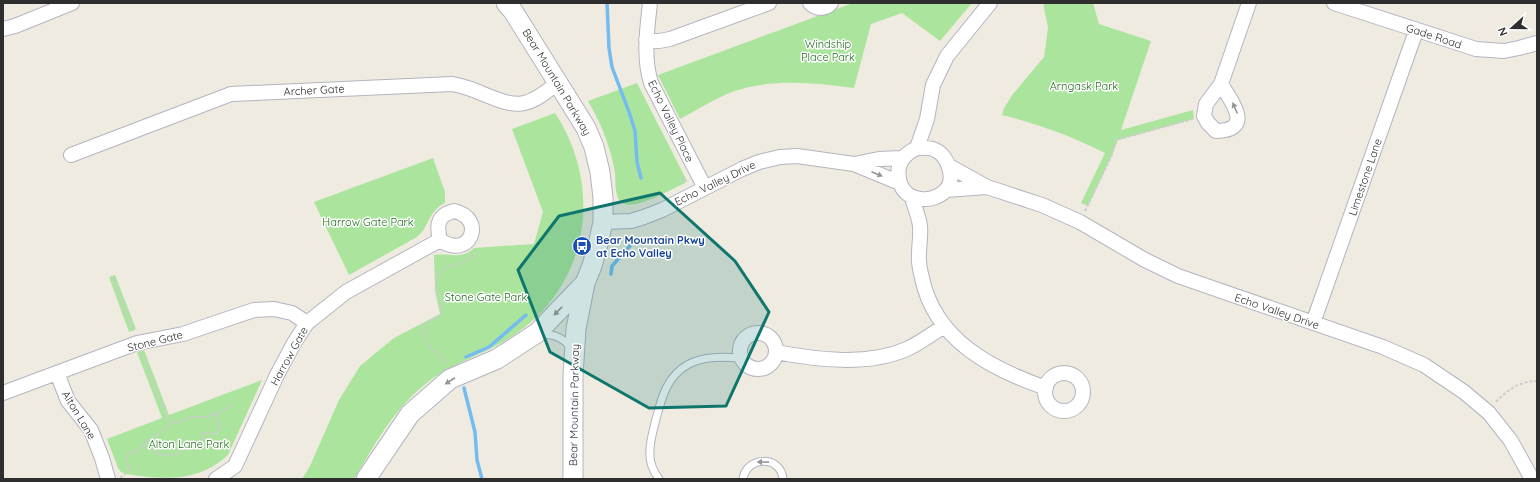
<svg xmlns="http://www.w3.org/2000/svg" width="1540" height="482" viewBox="0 0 1540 482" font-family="Quicksand,sans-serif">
<rect width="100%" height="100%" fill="#efebe0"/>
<!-- green -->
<path fill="#abe59d" d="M853,3H972L940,41L902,13L871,24L854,88C813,83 772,78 732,92C714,99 697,110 680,119L658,75Z
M1043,3H1093L1099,24L1151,41L1121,130L1193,110L1194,119L1118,140L1112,155L1088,206L1081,203L1105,153C1072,136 1038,124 1002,115L1004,108L1013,94L1044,57L1048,28Z
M637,83L686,179L685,183C672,189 637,209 624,204C614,200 616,182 615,173C611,148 601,123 588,101Z
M555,113C604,187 589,285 514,335C484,356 450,362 422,387C392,412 374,446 354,479H302L310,466L339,400L360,366L394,338L440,314L435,291L434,255C449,253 461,260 474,248L534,244L543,212L512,129Z
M433,158L445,192V203C427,212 431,225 417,237L349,275L314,202Z
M115,275L136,329L129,332L109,277Z
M144,350L169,415L262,380L228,455C199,482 165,480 126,474L121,472L118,468L107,439L162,418L137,352Z"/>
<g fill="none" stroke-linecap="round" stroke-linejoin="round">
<!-- stream -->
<path stroke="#74bcf0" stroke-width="3.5" d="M607,3L609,48L612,67L629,112L635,131L637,162L641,178
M611,274L612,266L637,238
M466,357L489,347L526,315
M464,388L475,432L477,460L482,479"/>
<defs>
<path id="lane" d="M540,334C553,334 563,337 571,348
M659,479C653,471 649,460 650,450C650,441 653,432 655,423C661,400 666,376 689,364C704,356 724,357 741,358
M743,479C746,456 781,455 783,479"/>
<path id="street" d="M650,3C647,30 643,57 651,83L705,188
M810,3C816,9 825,10 831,3
M1334,3L1476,49L1504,51L1519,48L1537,43
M3,29L15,26L72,3
M646,40L659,41L670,39L769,3
M1221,84C1231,101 1255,130 1216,131L1208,123L1204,116L1206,104L1221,84L1249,3
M917,148L927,119L933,85L947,56L990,3
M917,148C923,148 930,147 935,150C948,155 956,179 946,190C933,204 906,202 900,183C895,166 902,155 917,148Z
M71,155L231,94L452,84C460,85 468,88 476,91C515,107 524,112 558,82
M854,164L879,159L902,158
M949,166L987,187L1042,205L1080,222L1145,260L1178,276L1383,347L1424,365L1464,392L1489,413L1511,441L1532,479
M946,190L987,187
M912,197C914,206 919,217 920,226C921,235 919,245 919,254C918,262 920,270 922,278C935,340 991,369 1046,388
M454,211C487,218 470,261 440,240C436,224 438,215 454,211Z
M603,222L631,221L644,217L662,210L742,169L759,162L780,157L797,156L854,164L900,183
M1313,323L1416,31
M740 351a18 18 0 1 1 36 0a18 18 0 1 1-36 0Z
M776,352C818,360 868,366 907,349C920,343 932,334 944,326
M57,373L68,401L91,430L102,458L108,479
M1045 392a19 19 0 1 1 38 0a19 19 0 1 1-38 0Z
M3,393L137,343L183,334L254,310L274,309L292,313L307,323
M216,479L235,466L277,375L294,343L307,323L346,292L440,240"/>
<path id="secondary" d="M506,3L513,11L586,128L594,147L600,172L603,198V222L599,240L592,266L585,283L576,329L573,376V479
M366,479L410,414L450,379L497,359L537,333L585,283"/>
</defs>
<!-- lane casing -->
<use href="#lane" stroke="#b4b4c1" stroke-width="9"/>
<!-- street casing -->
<use href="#street" stroke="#b4b4c1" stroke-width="16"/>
<!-- secondary casing -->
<use href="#secondary" stroke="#b4b4c1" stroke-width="21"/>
<!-- path -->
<path stroke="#cdcdcd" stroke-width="2" stroke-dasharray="3 2" stroke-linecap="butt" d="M680,180L687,181
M1085,211L1112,155L1116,140L1193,119
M113,278L133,331
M142,354L157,395L171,423
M446,363C435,349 420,347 425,324L442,314C442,305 437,295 436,286C434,270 450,266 461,263C467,261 471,258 475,254V252
M1496,402C1507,390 1520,381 1537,381
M143,445C151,451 166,459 176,454C180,452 181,450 185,449C190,447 195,450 200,448L203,444V432C206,432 210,434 213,434C224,433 218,420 215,414
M120,478L130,470L126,457L129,453L135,452L143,444L163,431L171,423L180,422L192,417H206L222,411L230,406H234"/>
<!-- lane -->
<use href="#lane" stroke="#fff" stroke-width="7"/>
<!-- street -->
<use href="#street" stroke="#fff" stroke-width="14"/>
<!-- secondary -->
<use href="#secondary" stroke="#fff" stroke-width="19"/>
</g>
<!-- one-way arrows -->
<defs><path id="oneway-solid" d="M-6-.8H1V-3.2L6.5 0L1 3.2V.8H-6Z"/></defs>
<g fill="#969696">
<use href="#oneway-solid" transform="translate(1235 108) rotate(-114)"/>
<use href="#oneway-solid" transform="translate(877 174) rotate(23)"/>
<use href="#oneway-solid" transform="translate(558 311) rotate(134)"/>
<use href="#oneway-solid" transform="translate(450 381) rotate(147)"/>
<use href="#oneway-solid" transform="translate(763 462) rotate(-179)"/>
</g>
<!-- marked area -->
<path fill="#0f766e" fill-opacity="0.2" stroke="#0f766e" stroke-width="3" stroke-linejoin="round" d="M660,193L735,261L769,312L726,406L649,408L550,352L518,270L559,216Z"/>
<!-- icons -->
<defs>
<symbol id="bus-disc" viewBox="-11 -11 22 22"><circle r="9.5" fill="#1a4fb4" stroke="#fff"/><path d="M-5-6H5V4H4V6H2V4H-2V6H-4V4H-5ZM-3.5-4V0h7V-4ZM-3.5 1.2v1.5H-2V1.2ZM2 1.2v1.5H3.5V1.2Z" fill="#fff"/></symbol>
</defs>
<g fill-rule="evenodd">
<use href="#bus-disc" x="571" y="235" width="22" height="22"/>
</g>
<g text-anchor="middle" stroke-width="3" stroke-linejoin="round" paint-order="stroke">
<!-- street labels -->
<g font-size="11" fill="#2e2e2e" stroke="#fff">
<text transform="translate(1434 36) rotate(18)" y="4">Gade Road</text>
<text transform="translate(557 82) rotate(59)" y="4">Bear Mountain Parkway</text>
<text transform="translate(314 90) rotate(-3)" y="4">Archer Gate</text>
<text transform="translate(671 121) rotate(64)" y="4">Echo Valley Place</text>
<text transform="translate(1365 177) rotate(-71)" y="4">Limestone Lane</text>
<text transform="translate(715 183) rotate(-26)" y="4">Echo Valley Drive</text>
<text transform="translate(1277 311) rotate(19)" y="4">Echo Valley Drive</text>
<text transform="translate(155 341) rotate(-14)" y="4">Stone Gate</text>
<text transform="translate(289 356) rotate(-61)" y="4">Harrow Gate</text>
<text transform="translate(574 405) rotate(-89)" y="4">Bear Mountain Parkway</text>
<text transform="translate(79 415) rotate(59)" y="4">Alton Lane</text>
</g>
<!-- park labels -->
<g font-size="11" fill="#1f6d1b" stroke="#fff">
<text x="828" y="48">Windship<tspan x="828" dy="13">Place Park</tspan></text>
<text x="1084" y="90">Arngask Park</text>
<text x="368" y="226">Harrow Gate Park</text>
<text x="486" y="301">Stone Gate Park</text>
<text x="189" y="448">Alton Lane Park</text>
</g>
<!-- transit labels -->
<g font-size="11" font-weight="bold" fill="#164399" stroke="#fff" text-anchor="start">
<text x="596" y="244">Bear Mountain Pkwy<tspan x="596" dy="13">at Echo Valley</tspan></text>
</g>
</g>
<!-- border -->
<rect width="1540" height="482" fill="none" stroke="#2e2e2e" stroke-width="8"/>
<!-- north arrow -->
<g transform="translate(1512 28) rotate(249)" stroke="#ffffff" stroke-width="3" paint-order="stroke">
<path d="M0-3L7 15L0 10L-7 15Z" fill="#2e2e2e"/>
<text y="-6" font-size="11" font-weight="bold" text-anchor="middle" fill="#2e2e2e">N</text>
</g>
</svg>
